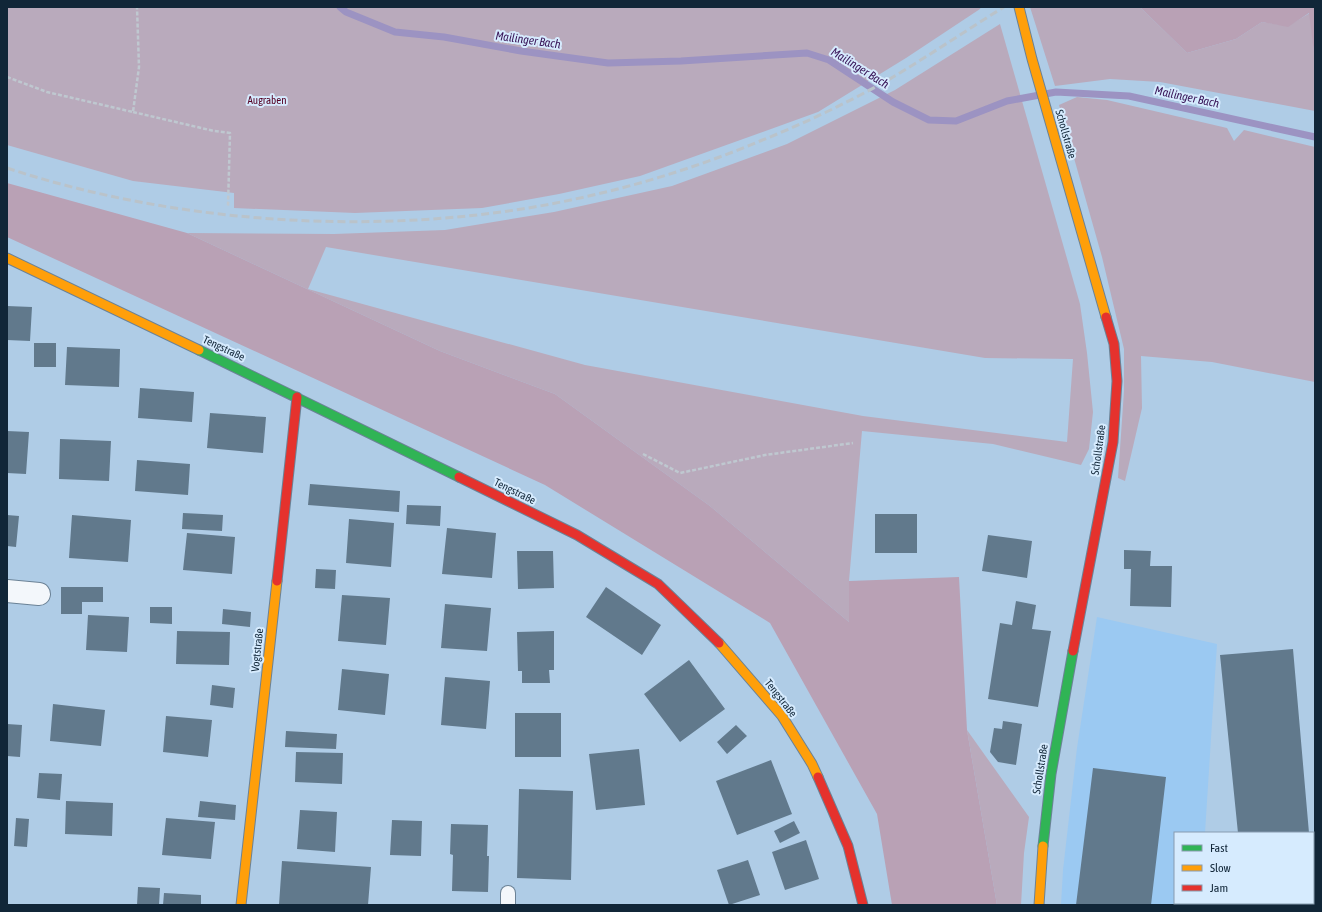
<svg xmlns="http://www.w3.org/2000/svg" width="1322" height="912" viewBox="0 0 1322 912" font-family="'Asap Condensed',sans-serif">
<rect width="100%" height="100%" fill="#afcce6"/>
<!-- built -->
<path fill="#9bc9f2" d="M1097,617L1217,644L1205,833H1175V903H1200V905H1061L1063,870L1077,748Z"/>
<!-- green -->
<path fill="#b9aabc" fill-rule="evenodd" d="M7,7H981L980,9L906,58L818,112L640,176L559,194L482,208L355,213L234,208V193L133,181L7,145Z
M1030,7H1140L1187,53L1236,39L1262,22L1288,26L1310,13L1315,61V111L1160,82L1110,79L1055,86Z
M1000,24L1080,304L1087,353L1093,412L1089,449L1081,465L993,444L862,431L849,581V622L710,506L555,394L440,351L187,233L334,234L445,230L554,212L672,186L787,144L895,90ZM326,247L985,358L1073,359L1067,442L863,416L585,365L308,289Z
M1077,97L1107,100L1227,128L1234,141L1244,130L1315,147V382L1212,362L1141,356L1142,408L1125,481L1118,478L1124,391V349L1102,257L1059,105Z
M967,730L1029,817L1024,853L1021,905H997Z"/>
<!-- forest -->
<path fill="#b9a1b5" d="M1140,7H1315V61L1309,13L1288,27L1262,22L1236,39L1187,53Z
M7,183L187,233L440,351L555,394L710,506L849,622V581L959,577L967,730L997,905H892L877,814L770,623L545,485L7,237Z"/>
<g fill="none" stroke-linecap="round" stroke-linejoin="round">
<!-- stream -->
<path stroke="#9c93c2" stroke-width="7" d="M340,7L346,12L395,32L444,37L521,51L608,63L681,61L807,53L829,60L893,102L929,120L956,121L1007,101L1056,92L1129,96L1315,137"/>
</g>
<!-- building -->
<path fill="#61798c" d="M7,306L32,307L30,341L7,340Z
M34,343H56V367H34Z
M67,347L120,349L119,387L65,385Z
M140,388L194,392L192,422L138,418Z
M210,413L266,417L263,453L207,448Z
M7,431L29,432L26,474L7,473Z
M60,439L111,441L109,481L59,479Z
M137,460L190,464L188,495L135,491Z
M310,484L400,491L399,512L308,505Z
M407,505L441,506L440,526L406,524Z
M183,513L223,515L222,531L182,529Z
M875,514H917V553H875Z
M7,515L19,516L16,547L7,546Z
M72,515L131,520L128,562L69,558Z
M349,519L394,523L391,567L346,563Z
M447,528L496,533L492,578L442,574Z
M187,533L235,537L232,574L183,570Z
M988,535L1032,541L1027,578L982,571Z
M1124,550L1151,551L1150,566H1172L1171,607L1130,606L1131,569H1124Z
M517,551H553L554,588L518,589Z
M316,569L336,570L335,589L315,588Z
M61,587H103V602H82V614H61Z
M606,587L661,625L642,655L586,617Z
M342,595L390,598L386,645L338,641Z
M1016,601L1036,605L1032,629L1051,631L1038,707L988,699L1000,623L1012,625Z
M445,604L491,608L487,651L441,648Z
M150,607H172V624L150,623Z
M223,609L251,612L250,627L222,624Z
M88,615L129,617L127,652L86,650Z
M177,631L230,632L229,665L176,664Z
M554,631V670H549L550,683H522V671H518L517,632Z
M1293,649L1309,833H1238L1220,655Z
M689,660L725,709L680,742L644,694Z
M342,669L389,674L385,715L338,710Z
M445,677L490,681L486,729L441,725Z
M212,685L235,688L233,708L210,705Z
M53,704L105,710L101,746L50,741Z
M515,713H561V757H515Z
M166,716L212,720L208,757L163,752Z
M1003,721L1022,724L1016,765L998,762L990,752L994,728L1002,729Z
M7,724L22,725L20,757L7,756Z
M736,725L747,736L727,754L717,742Z
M286,731L337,734L336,749L285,747Z
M639,749L645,805L596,810L589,754Z
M296,752L343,753L342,784L295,782Z
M771,760L792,814L737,835L716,781Z
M1093,768L1166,777L1151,905H1076Z
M39,773L62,774L60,800L37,798Z
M519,789L573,791L571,880L517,878Z
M66,801L113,803L112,836L65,834Z
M200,801L236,805L235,820L198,817Z
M300,810L337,812L335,852L297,849Z
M16,818L29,819L27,847L14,846Z
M166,818L215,822L211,859L162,855Z
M392,820L422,821L421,856L390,855Z
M794,821L800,833L780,843L774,831Z
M451,824L488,825L487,856H489L488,892L452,891L453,855L450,854Z
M806,840L819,879L785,890L772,852Z
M748,860L760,895L729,905L717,870Z
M282,861L371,867L368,905H279Z
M138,887L160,888L159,905H137Z
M164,893L201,895V905H163Z
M1314,894L1315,905H1246V903H1313V895Z"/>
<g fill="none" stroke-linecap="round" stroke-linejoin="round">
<defs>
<path id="lane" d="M508,905V893"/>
<path id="street" d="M7,591L39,594"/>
<path id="fast" d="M199,350L459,477
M1043,846L1051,774L1073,651"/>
<path id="slow" d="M1019,7L1032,59L1106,317
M7,258L199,350
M719,643L782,716L812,764L818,777
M241,905L277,581
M1039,905L1043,846"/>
<path id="jam" d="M459,477L577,535L658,584L719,643
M277,581L297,397
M1073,651L1113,442L1117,381L1114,344L1106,317
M818,777L848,846L863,905"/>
</defs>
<!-- lane casing -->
<use href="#lane" stroke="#6b8296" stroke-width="16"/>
<!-- street casing -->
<use href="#street" stroke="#6b8296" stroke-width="24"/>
<!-- fast casing -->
<use href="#fast" stroke="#6b8296" stroke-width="11"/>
<!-- slow casing -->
<use href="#slow" stroke="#6b8296" stroke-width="11"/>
<!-- jam casing -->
<use href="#jam" stroke="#6b8296" stroke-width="11"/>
<!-- path -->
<path stroke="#bfc8d0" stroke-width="2.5" stroke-dasharray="4 2" stroke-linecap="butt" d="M7,77L47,92L133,112L139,67L137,7
M133,112L214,131L230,133L228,206
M643,454L680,473L765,455L853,443"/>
<!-- lane -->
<use href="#lane" stroke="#f3f7fb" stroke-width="14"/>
<!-- street -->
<use href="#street" stroke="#f3f7fb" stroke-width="22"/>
<!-- fast -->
<use href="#fast" stroke="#30b455" stroke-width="9"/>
<!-- slow -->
<use href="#slow" stroke="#ff9f0a" stroke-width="9"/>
<!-- jam -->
<use href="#jam" stroke="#e5322d" stroke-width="9"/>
<!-- rail -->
<path stroke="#bac3ca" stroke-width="3" stroke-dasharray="8 4" stroke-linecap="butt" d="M7,168C167,221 355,235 522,209C603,196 684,173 760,141C803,124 847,103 888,80C927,57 965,31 1004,7"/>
</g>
<g text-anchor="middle" stroke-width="4" stroke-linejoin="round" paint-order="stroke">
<!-- park labels -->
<g font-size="11" fill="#540022" stroke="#d6ebfe">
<text x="267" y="104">Augraben</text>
</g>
<!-- street labels -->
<g font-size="11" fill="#112638" stroke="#d6ebfe">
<text transform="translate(1066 134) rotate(74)" y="4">Schollstraße</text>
<text transform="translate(224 348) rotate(25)" y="4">Tengstraße</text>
<text transform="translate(1098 450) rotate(-82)" y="4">Schollstraße</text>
<text transform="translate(515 491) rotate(26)" y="4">Tengstraße</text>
<text transform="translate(257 650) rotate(-84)" y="4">Vogtstraße</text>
<text transform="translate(781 698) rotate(52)" y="4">Tengstraße</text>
<text transform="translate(1040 769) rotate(-81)" y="4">Schollstraße</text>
</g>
<!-- water labels -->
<g font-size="12" font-style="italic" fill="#381457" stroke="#d6ebfe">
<text transform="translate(528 40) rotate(8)" y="4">Mailinger Bach</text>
<text transform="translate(860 68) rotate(32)" y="4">Mailinger Bach</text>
<text transform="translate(1187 97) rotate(12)" y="4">Mailinger Bach</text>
</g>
</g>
<!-- border -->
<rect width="1322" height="912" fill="none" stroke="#112638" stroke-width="16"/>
<!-- legend -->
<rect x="1174" y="832" width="140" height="72" fill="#d6ebfe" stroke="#879caf"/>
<rect x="1182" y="845" width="20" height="6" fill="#30b455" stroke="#879caf"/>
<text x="1210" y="852" font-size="12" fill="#112638">Fast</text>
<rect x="1182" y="865" width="20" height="6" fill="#ff9f0a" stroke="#879caf"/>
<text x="1210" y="872" font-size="12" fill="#112638">Slow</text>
<rect x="1182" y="885" width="20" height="6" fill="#e5322d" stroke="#879caf"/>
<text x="1210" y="892" font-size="12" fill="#112638">Jam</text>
</svg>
